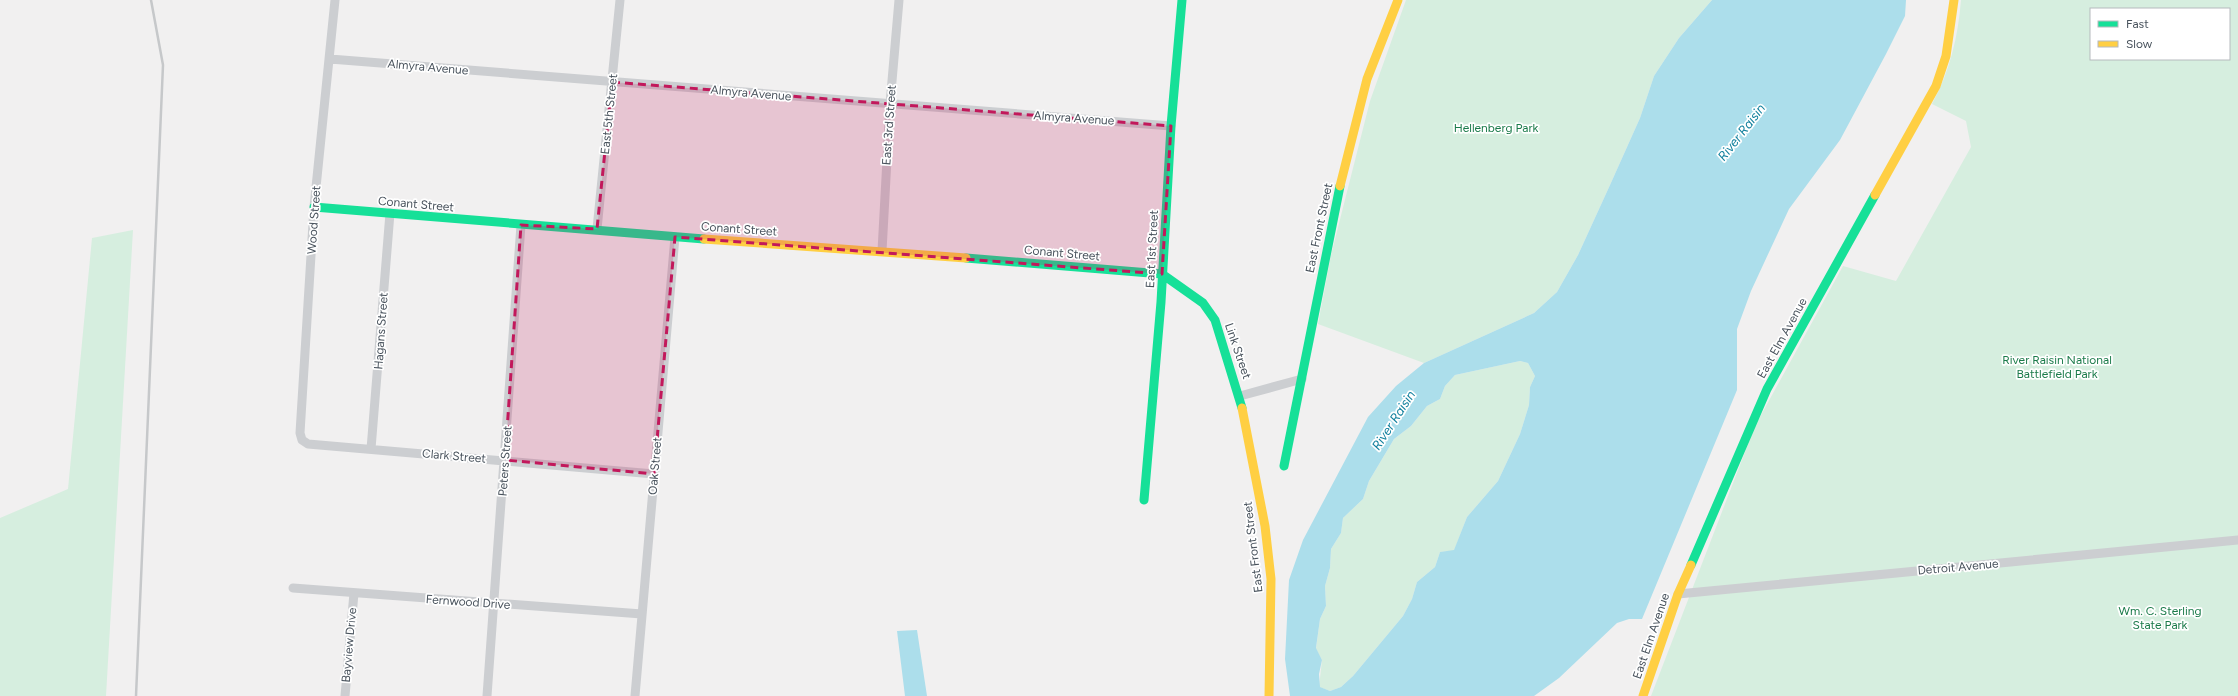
<svg xmlns="http://www.w3.org/2000/svg" width="2238" height="696" viewBox="0 0 2238 696" font-family="Figtree,sans-serif">
<rect width="100%" height="100%" fill="#f1f0f0"/>
<!-- green -->
<path fill="#d6eedf" fill-rule="evenodd" d="M1406,0H1712L1679,38L1654,76L1640,118L1610,185L1578,255L1557,292L1534,313L1424,363L1318,324L1331,255L1370,101Z
M1961,0H2238V696H1651L1755,426L1843,266L1896,281L1971,147L1966,121L1932,104C1950,71 1958,37 1961,0ZM2091,9H2229V59H2091Z
M133,230L106,696H0V518L68,489L92,238Z
M1520,361L1528,363L1535,376L1530,387L1529,405L1520,434L1498,481L1467,517L1454,551L1440,552L1435,567L1417,582L1412,599L1403,616L1353,676L1341,687L1330,691L1319,687L1322,660L1316,649L1320,619L1326,606L1325,586L1330,568L1331,549L1341,533L1343,518L1363,499L1369,481L1394,439L1411,426L1427,406L1440,399L1445,386L1455,375Z"/>
<!-- water -->
<path fill="#acdeeb" fill-rule="evenodd" d="M1712,0H1906L1905,16L1886,54L1840,140L1789,209L1751,291L1737,329V390L1642,619H1629L1617,623L1559,678L1534,696H1290L1285,659L1289,580L1303,540L1368,417L1396,386L1424,363L1534,313L1557,292L1578,255L1610,185L1640,118L1654,76L1679,38ZM1520,361L1528,363L1535,376L1530,387L1529,405L1520,434L1498,481L1467,517L1454,550L1440,552L1435,567L1417,582L1412,599L1403,616L1353,676L1341,687L1330,691L1320,687L1319,674L1322,660L1316,648L1320,619L1326,606L1325,586L1330,568L1331,549L1341,533L1343,518L1363,499L1369,481L1394,439L1411,426L1427,406L1440,399L1445,386L1455,375Z
M917,630L927,696H905L897,631Z"/>
<g fill="none" stroke-linecap="round" stroke-linejoin="round">
<!-- street -->
<path stroke="#ccced1" stroke-width="9" d="M335,0L314,207L300,433L302,440L308,444L654,474
M330,59L1171,126
M597,229L620,0
M882,251L890,104L899,0
M1240,396L1302,379
M371,449L390,213
M293,588L642,614
M1678,594L2238,540
M345,696L354,593
M487,696L521,225
M635,696L675,237"/>
<!-- fast -->
<path stroke="#16e098" stroke-width="9" d="M314,207L704,239
M966,258L1162,274L1203,303L1215,320L1242,408
M1284,466L1340,186
M1144,500L1161,302L1171,126L1182,0
M1691,565L1767,389L1875,195"/>
<!-- slow -->
<path stroke="#ffcf43" stroke-width="9" d="M1340,186L1367,79L1398,0
M1875,195L1936,86L1946,56L1954,0
M704,239L966,258
M1242,408L1265,526L1271,579L1269,696
M1643,696L1678,594L1691,565"/>
<!-- rail -->
<path stroke="#c6c8ca" stroke-width="2.5" d="M136,696L163,65L151,0"/>
</g>
<!-- marked area -->
<path fill="#c2185b" fill-opacity="0.2" stroke="#c2185b" stroke-width="3" stroke-dasharray="8 5" stroke-linejoin="round" d="M612,82L1171,126L1162,274L675,237L654,474L505,460L521,225L597,229Z"/>
<g text-anchor="middle" stroke-width="3.5" stroke-linejoin="round" paint-order="stroke">
<!-- street labels -->
<g font-size="12" fill="#48525c" stroke="#fff">
<text transform="translate(428 67) rotate(5)" y="4">Almyra Avenue</text>
<text transform="translate(751 93) rotate(5)" y="4">Almyra Avenue</text>
<text transform="translate(609 114) rotate(-84)" y="4">East 5th Street</text>
<text transform="translate(1074 118) rotate(4)" y="4">Almyra Avenue</text>
<text transform="translate(889 125) rotate(-86)" y="4">East 3rd Street</text>
<text transform="translate(416 204) rotate(5)" y="4">Conant Street</text>
<text transform="translate(314 220) rotate(-86)" y="4">Wood Street</text>
<text transform="translate(1319 228) rotate(-78)" y="4">East Front Street</text>
<text transform="translate(739 229) rotate(4)" y="4">Conant Street</text>
<text transform="translate(1152 249) rotate(-87)" y="4">East 1st Street</text>
<text transform="translate(1062 253) rotate(5)" y="4">Conant Street</text>
<text transform="translate(381 331) rotate(-86)" y="4">Hagans Street</text>
<text transform="translate(1782 338) rotate(-61)" y="4">East Elm Avenue</text>
<text transform="translate(1238 351) rotate(71)" y="4">Link Street</text>
<text transform="translate(454 456) rotate(5)" y="4">Clark Street</text>
<text transform="translate(505 461) rotate(-86)" y="4">Peters Street</text>
<text transform="translate(655 466) rotate(-85)" y="4">Oak Street</text>
<text transform="translate(1253 547) rotate(-97)" y="4">East Front Street</text>
<text transform="translate(1958 567) rotate(-5)" y="4">Detroit Avenue</text>
<text transform="translate(468 602) rotate(4)" y="4">Fernwood Drive</text>
<text transform="translate(1651 636) rotate(-71)" y="4">East Elm Avenue</text>
<text transform="translate(349 645) rotate(-85)" y="4">Bayview Drive</text>
</g>
<!-- park labels -->
<g font-size="12" fill="#1b7b4a" stroke="#fff">
<text x="1496" y="132">Hellenberg Park</text>
<text x="2057" y="364">River Raisin National<tspan x="2057" dy="14">Battlefield Park</tspan></text>
<text x="2160" y="615">Wm. C. Sterling<tspan x="2160" dy="14">State Park</tspan></text>
</g>
<!-- water labels -->
<g font-size="13" font-style="italic" fill="#12819e" stroke="#fff">
<text transform="translate(1741 132) rotate(-52)" y="5">River Raisin</text>
<text transform="translate(1393 420) rotate(-57)" y="5">River Raisin</text>
</g>
</g>
<!-- legend -->
<rect x="2090" y="8" width="140" height="52" fill="#ffffff" stroke="#b6babe"/>
<rect x="2098" y="21" width="20" height="6" fill="#16e098" stroke="#b6babe"/>
<text x="2126" y="28" font-size="12" fill="#48525c">Fast</text>
<rect x="2098" y="41" width="20" height="6" fill="#ffcf43" stroke="#b6babe"/>
<text x="2126" y="48" font-size="12" fill="#48525c">Slow</text>
</svg>
